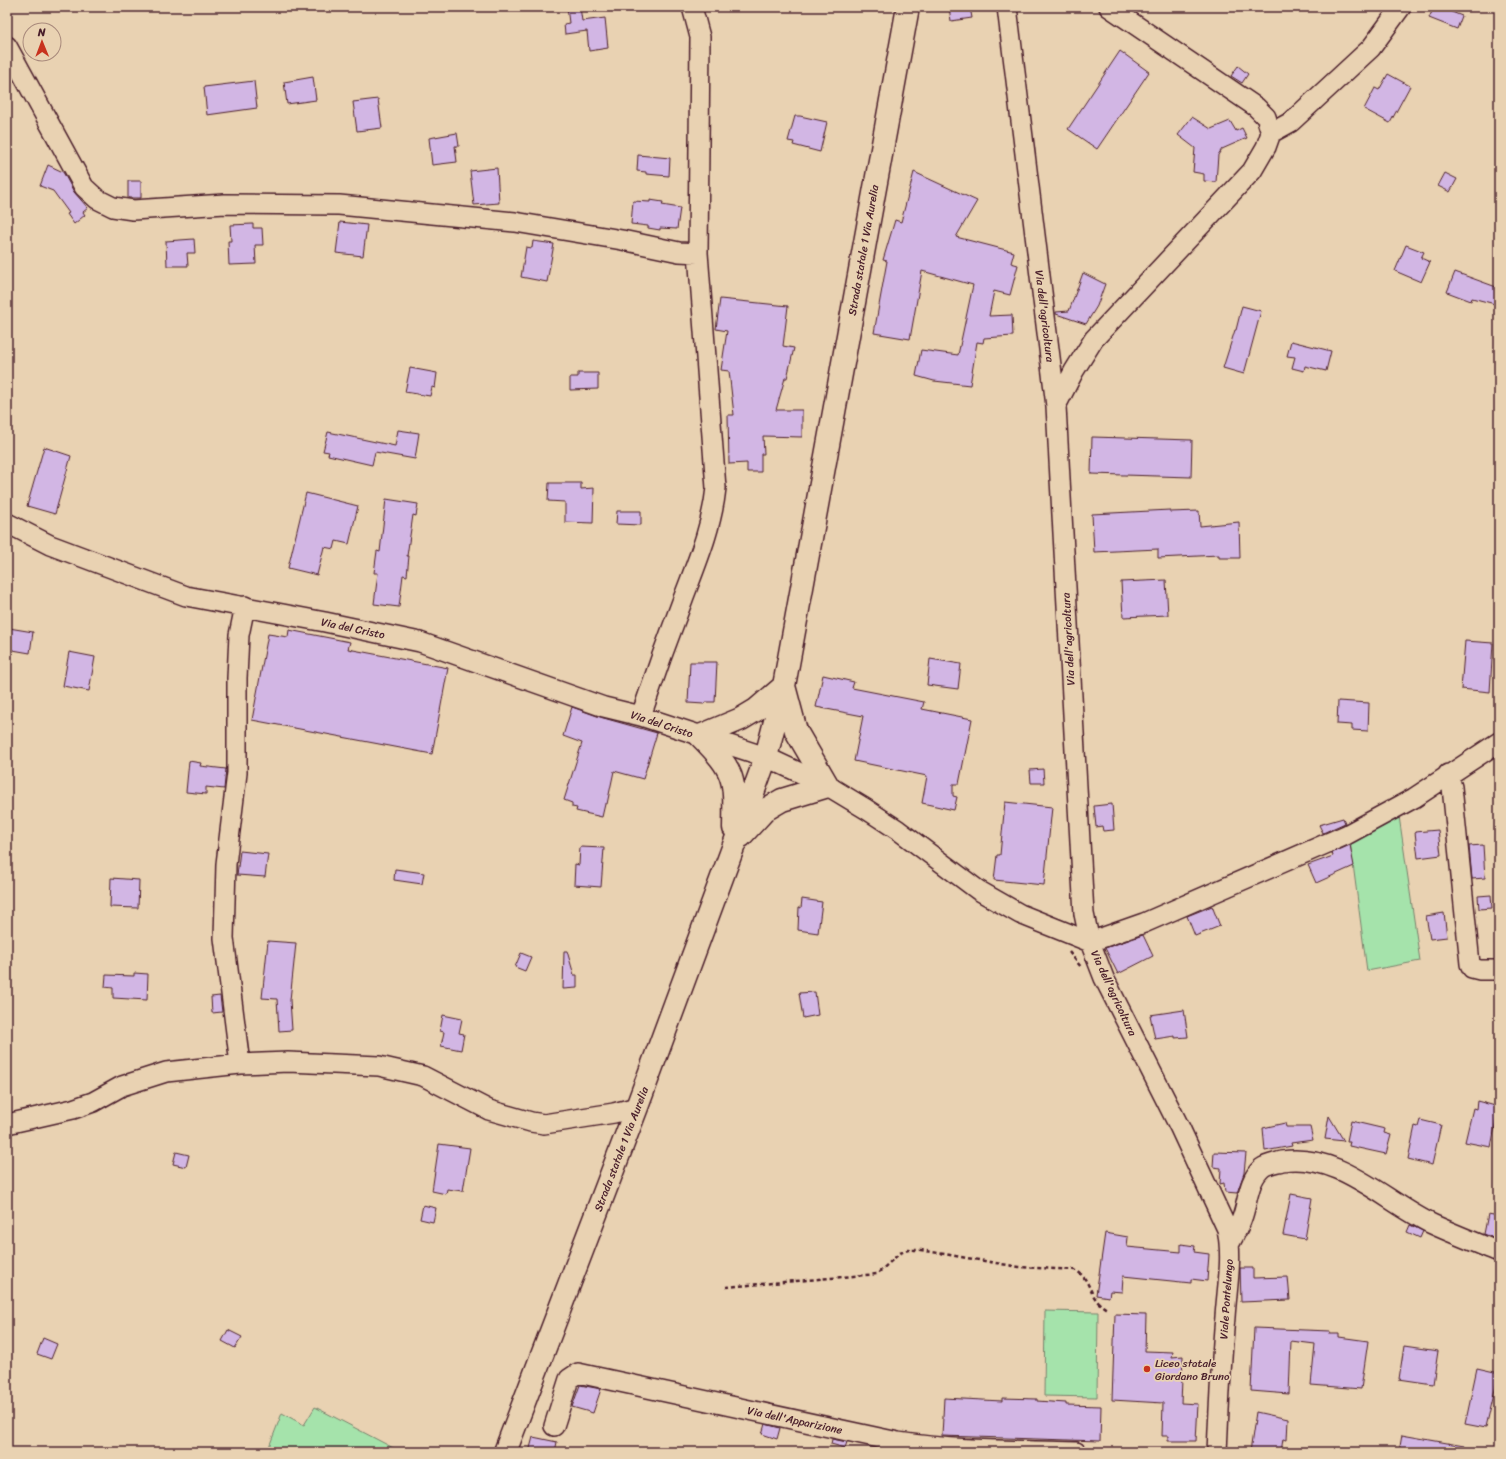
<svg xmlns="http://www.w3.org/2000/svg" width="1506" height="1459" viewBox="0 0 1506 1459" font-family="Sriracha,sans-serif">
<rect width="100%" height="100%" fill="#e9d2b2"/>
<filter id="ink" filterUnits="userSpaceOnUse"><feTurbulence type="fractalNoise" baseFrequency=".025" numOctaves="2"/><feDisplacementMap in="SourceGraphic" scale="8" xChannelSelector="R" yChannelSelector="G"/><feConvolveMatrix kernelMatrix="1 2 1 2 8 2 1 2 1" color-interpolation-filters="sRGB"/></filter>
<g filter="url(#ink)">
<!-- green -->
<path fill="#a5e3ab" stroke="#78816b" d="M1399,816L1420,961L1367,971L1350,841Z
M1045,1311L1098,1312L1097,1397L1044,1396Z
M315,1407L401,1452H267L282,1413L304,1425Z"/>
<!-- building -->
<path fill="#d2b6e4" stroke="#4a1f2b" d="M567,7H580L582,21L605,18L608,48L589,51L587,31L565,34L564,24L569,23Z
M949,7H970L972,18L951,21Z
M1434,7H1439L1462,16L1457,29L1429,18Z
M1120,51L1149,72L1097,149L1068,129Z
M1238,66L1248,74L1242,83L1231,76Z
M1388,74L1410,86L1390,123L1364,109L1375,88L1379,90Z
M313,77L316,100L287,104L284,82Z
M254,81L257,108L207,115L204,87Z
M378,99L382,128L357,131L353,102Z
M795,116H800L827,122L820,152L793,145L794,142L788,141Z
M1192,117L1211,129L1230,121L1236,131L1242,128L1247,138L1222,149L1218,155L1216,182L1204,181V174L1193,172L1195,148L1178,135Z
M457,133L459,146H455L457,162L432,165L429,138Z
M638,155L670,158L669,176L646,174V172L637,171Z
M48,165L63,172L74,192L88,208L83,212L85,215L74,224L67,214L69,213L53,191L40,186Z
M497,168L499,203L474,205L470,171Z
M914,172L977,201L956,237L1014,252L1011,263L1018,265L1010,295L994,291L989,316L1012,315L1013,336L984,338L983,343L977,342L970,385L934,381L916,376L921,350L958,355L973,285L922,271L910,339L874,333L887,261L883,260L895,220L901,222Z
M1445,173L1457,179L1450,192L1438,186Z
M128,181H141V198H128Z
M650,200L663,202L662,205L680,208L677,229L660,228V230L648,228V226L631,224L633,201L650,202Z
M340,222L367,225L363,256L336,253Z
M253,224V228H262L263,245H255L256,264L229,265L228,241H231L230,225Z
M194,239L195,253H187L188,266H167L166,241Z
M533,241L554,244L547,282L521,277L526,247L532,248Z
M1406,245L1424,252L1421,258L1430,262L1421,282L1395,271Z
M1455,272L1499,288V305L1472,298L1471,301L1447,292Z
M1083,273L1105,284L1097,306L1086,324L1056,314V312L1069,311Z
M720,299L788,306L783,346L794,348L787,378H785L776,410H802V437L763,436L764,454H761V472H747V463L729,464L728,415H734L729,371L721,370L727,331L716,329Z
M1242,306L1261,311L1244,374L1223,368L1235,330H1236Z
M1291,341L1331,351L1326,371L1305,366L1304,371L1292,368L1295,357L1287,356Z
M410,368L437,373L435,388L432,387L430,396L405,392Z
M578,373H598V389L570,390V377H578Z
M398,430L419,433L415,459L375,452L372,465L328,455L329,452L323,451L328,432L395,446Z
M1092,437L1192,440L1191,477L1091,474Z
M44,447L71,456L55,514L27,506Z
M549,483H581V489L594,488L593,523L565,522V502L548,501Z
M306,493L358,506L349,544L336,541L334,549L324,547L317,575L288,568Z
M386,499L418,504L416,516L413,515L407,556H409L407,576L403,575L399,607L374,604L378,573H374L377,551L380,552Z
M1170,510V512L1199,511L1200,526L1239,522L1240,558H1219V555L1158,558V549L1094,552L1092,514Z
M617,511H641V525L616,524Z
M1166,580L1168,615L1123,617L1121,582Z
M9,628L33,632L30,653L7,649Z
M289,630L350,642L348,649L448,668L432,754L252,720L268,634L288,637Z
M1465,641L1493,643L1490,692L1461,689Z
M69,652L95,657L89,691L63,686Z
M930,659L961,664L958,689L927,685Z
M690,662H717L715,702H705L704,704L688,703Z
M823,675L854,682L852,688L924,702L922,709L972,719L959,784H953V796L957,797L954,810L922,803L927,776L854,761L863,716L816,707Z
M1338,701L1369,703L1368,731L1352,730V725L1337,724Z
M572,707L600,717L657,733L643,779L614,771L607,804H605L602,817L576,811L577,808L572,807V803L564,800L582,743L563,736Z
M189,761L201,763L200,766L226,769L224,789L206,787V794L186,792Z
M1043,769L1044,783H1031L1030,770Z
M1005,802L1052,807L1044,885L994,880L997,855H1000Z
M1112,804L1114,830L1103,831L1102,826L1096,827L1094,806Z
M1343,818L1345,823L1323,833L1319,825Z
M1438,830L1441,855L1418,858L1415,832Z
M1350,845L1354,866L1316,883L1308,865L1333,856L1332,853Z
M1483,845L1485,878L1472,879L1469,846Z
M580,847L604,848L601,887L574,885L575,864L579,865Z
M240,851L268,854L265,877L237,875Z
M395,869L424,873L422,884L394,880Z
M111,878L139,880L138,908L110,907Z
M1491,895L1492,908L1479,909L1478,896Z
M802,899L822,902L818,933L798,930L799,907L801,908Z
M1212,906L1220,926L1195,936L1187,916Z
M1444,913L1447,937L1430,939L1426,916Z
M1143,935L1153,956L1118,974L1105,948Z
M268,941L296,943L290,1000L292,1030L279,1031L277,999L262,998Z
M564,951H567L574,975H577V988L563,989Z
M521,953L531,957L525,971L515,967Z
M134,973L148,974L147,1000L113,998V988L105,987L106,975L134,976Z
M815,992L818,1015L803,1018L799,993Z
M220,996L222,1012L212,1013L211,997Z
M1184,1010L1188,1037L1175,1038V1036L1155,1039L1150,1015Z
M443,1015L462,1019L459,1033L464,1034L461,1050L441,1046L444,1032L440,1031Z
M1477,1101L1499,1107L1491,1147L1465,1142L1473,1108L1476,1109Z
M1329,1116L1344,1141L1325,1139Z
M1420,1120L1441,1125L1432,1165L1408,1159L1415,1126L1418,1127Z
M1351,1121L1385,1129L1384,1133L1391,1135L1386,1154L1349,1146L1350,1141H1347Z
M1285,1123L1286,1127H1310L1313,1140L1291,1143L1292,1146L1265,1151L1263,1128Z
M439,1144L470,1148L463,1191L447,1189L446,1194L432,1191Z
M176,1152L189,1155L186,1167L173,1164Z
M1214,1152L1246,1153L1244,1173L1237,1193L1225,1192L1224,1183L1220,1184L1221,1168L1213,1167Z
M1291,1194L1312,1198L1305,1239L1283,1235Z
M423,1205L436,1208L433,1222L420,1219Z
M1488,1214L1499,1216V1240L1484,1234Z
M1410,1225L1423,1231L1420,1238L1407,1232Z
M1105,1233L1128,1237L1127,1247L1181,1252V1244L1195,1246L1194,1252L1209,1254L1207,1281L1191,1279V1283L1123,1276L1122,1292L1110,1291L1109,1297L1096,1295Z
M1240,1268H1253V1278L1288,1277L1290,1300L1241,1302Z
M1115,1314L1146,1315L1145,1351L1173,1352L1172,1357L1183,1356L1181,1403L1198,1404L1196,1441H1168V1436H1162L1163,1403L1112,1400Z
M1254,1328L1330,1331L1329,1334H1339V1337L1368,1341L1361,1389L1311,1385L1315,1344L1291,1341L1289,1394L1251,1391Z
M228,1330L242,1337L235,1348L222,1341Z
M43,1338L57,1344L51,1359L37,1354Z
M1404,1346L1438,1351L1433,1384L1399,1379Z
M1477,1368L1499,1373L1486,1428L1465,1424Z
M580,1385L601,1389L593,1413L572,1407Z
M944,1398L1002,1401V1398L1037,1399V1401L1066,1403V1405L1101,1406L1100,1441L942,1436Z
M1256,1412L1288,1419L1287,1440L1283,1439L1281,1452H1250Z
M765,1424L780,1428L777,1439L762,1434Z
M1402,1435L1464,1446V1452H1399Z
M533,1437L557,1442L555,1452H529Z
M832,1439L847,1442L845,1448L831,1444Z"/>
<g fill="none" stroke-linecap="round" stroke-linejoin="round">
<defs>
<path id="minor" d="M1007,7L1056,406L1084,914L1090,942L1104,978L1180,1128L1227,1229C1233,1258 1227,1287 1225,1317C1221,1362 1219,1407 1217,1452
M1109,7L1256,107L1266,117L1271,133
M7,46L84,187L97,199L113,207L133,210L225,204L339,205L515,222L622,240L679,252L698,253
M1056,406L1074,371L1094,339L1252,171L1266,147L1271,133L1291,122L1371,48L1401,7
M7,523L50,545L186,596L325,622L420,642L604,707L641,716L766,757L828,786L866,809L898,830L978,890L1020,914L1090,942L1144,923L1346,835L1414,798L1499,742
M641,716C654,677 668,638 683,599C697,562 712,527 716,488L698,253L700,37L692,7
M1448,774L1452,787L1470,964L1472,968L1480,970H1499
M240,1064L224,938L226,864L237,773V678L239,635L245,606
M7,1124L73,1109L93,1102L122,1086L166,1072L240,1064L288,1062L379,1066L423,1076L489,1110L531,1122L544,1124L614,1113L637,1107
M1230,1243C1234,1235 1239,1227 1242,1218C1248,1202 1248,1180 1262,1168C1267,1164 1275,1163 1282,1161C1339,1152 1384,1201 1432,1224C1454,1234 1477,1243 1499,1252
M554,1426L569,1379L578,1373L898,1442C956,1451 1017,1450 1076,1452"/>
<path id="major" d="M734,828C735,778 736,772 700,736L741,719L756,710L784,686
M741,836L765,810L782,800L828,786L796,731L784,686
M505,1452L637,1107L734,845L766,757L784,686L908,7"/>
</defs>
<!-- minor casing -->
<use href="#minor" stroke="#4a1f2b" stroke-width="22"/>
<!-- major casing -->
<use href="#major" stroke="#4a1f2b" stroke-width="25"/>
<!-- path -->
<path stroke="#4a1f2b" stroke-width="2.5" stroke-dasharray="4 3" stroke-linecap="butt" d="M1069,952L1081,967
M726,1287L877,1274L900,1253L908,1250H921L1019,1267L1075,1270C1093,1280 1087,1298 1107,1309"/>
<!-- minor -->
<use href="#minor" stroke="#e9d2b2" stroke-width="19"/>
<!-- major -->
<use href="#major" stroke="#e9d2b2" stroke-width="22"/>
</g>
</g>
<!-- markers -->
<circle fill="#c8321e" stroke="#e9d2b2" stroke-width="1.5" cx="1147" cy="1369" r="4"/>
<g text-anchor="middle" stroke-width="3.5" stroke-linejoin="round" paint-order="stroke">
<!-- street labels -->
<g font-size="11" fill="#4a1f2b" stroke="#e9d2b2">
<text transform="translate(863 250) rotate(-80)" y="4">Strada statale 1 Via Aurelia</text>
<text transform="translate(1045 316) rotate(83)" y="4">Via dell'agricoltura</text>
<text transform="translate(353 628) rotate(12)" y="4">Via del Cristo</text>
<text transform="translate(1068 639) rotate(-93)" y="4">Via dell'agricoltura</text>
<text transform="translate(662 724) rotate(18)" y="4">Via del Cristo</text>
<text transform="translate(1114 993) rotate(65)" y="4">Via dell'agricoltura</text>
<text transform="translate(621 1149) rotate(-69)" y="4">Strada statale 1 Via Aurelia</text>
<text transform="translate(1226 1299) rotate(-86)" y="4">Viale Pontelungo</text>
<text transform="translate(795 1420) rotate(12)" y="4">Via dell'Apparizione</text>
</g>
<!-- poi labels -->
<g font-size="11" fill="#4a1f2b" stroke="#e9d2b2" text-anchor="start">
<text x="1155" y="1367">Liceo statale<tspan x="1155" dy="13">Giordano Bruno</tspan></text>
</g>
</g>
<!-- margin -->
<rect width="1506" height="1459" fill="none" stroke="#e9d2b2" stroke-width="24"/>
<rect x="12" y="12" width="1482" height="1435" fill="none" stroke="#4a1f2b" stroke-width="1.5" filter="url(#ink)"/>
<!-- north arrow -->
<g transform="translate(42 42) rotate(359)"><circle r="19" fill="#e9d2b2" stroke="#a98a7c"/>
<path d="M0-3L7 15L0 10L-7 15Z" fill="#c8321e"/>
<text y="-6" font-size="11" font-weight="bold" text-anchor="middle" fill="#4a1f2b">N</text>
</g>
</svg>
